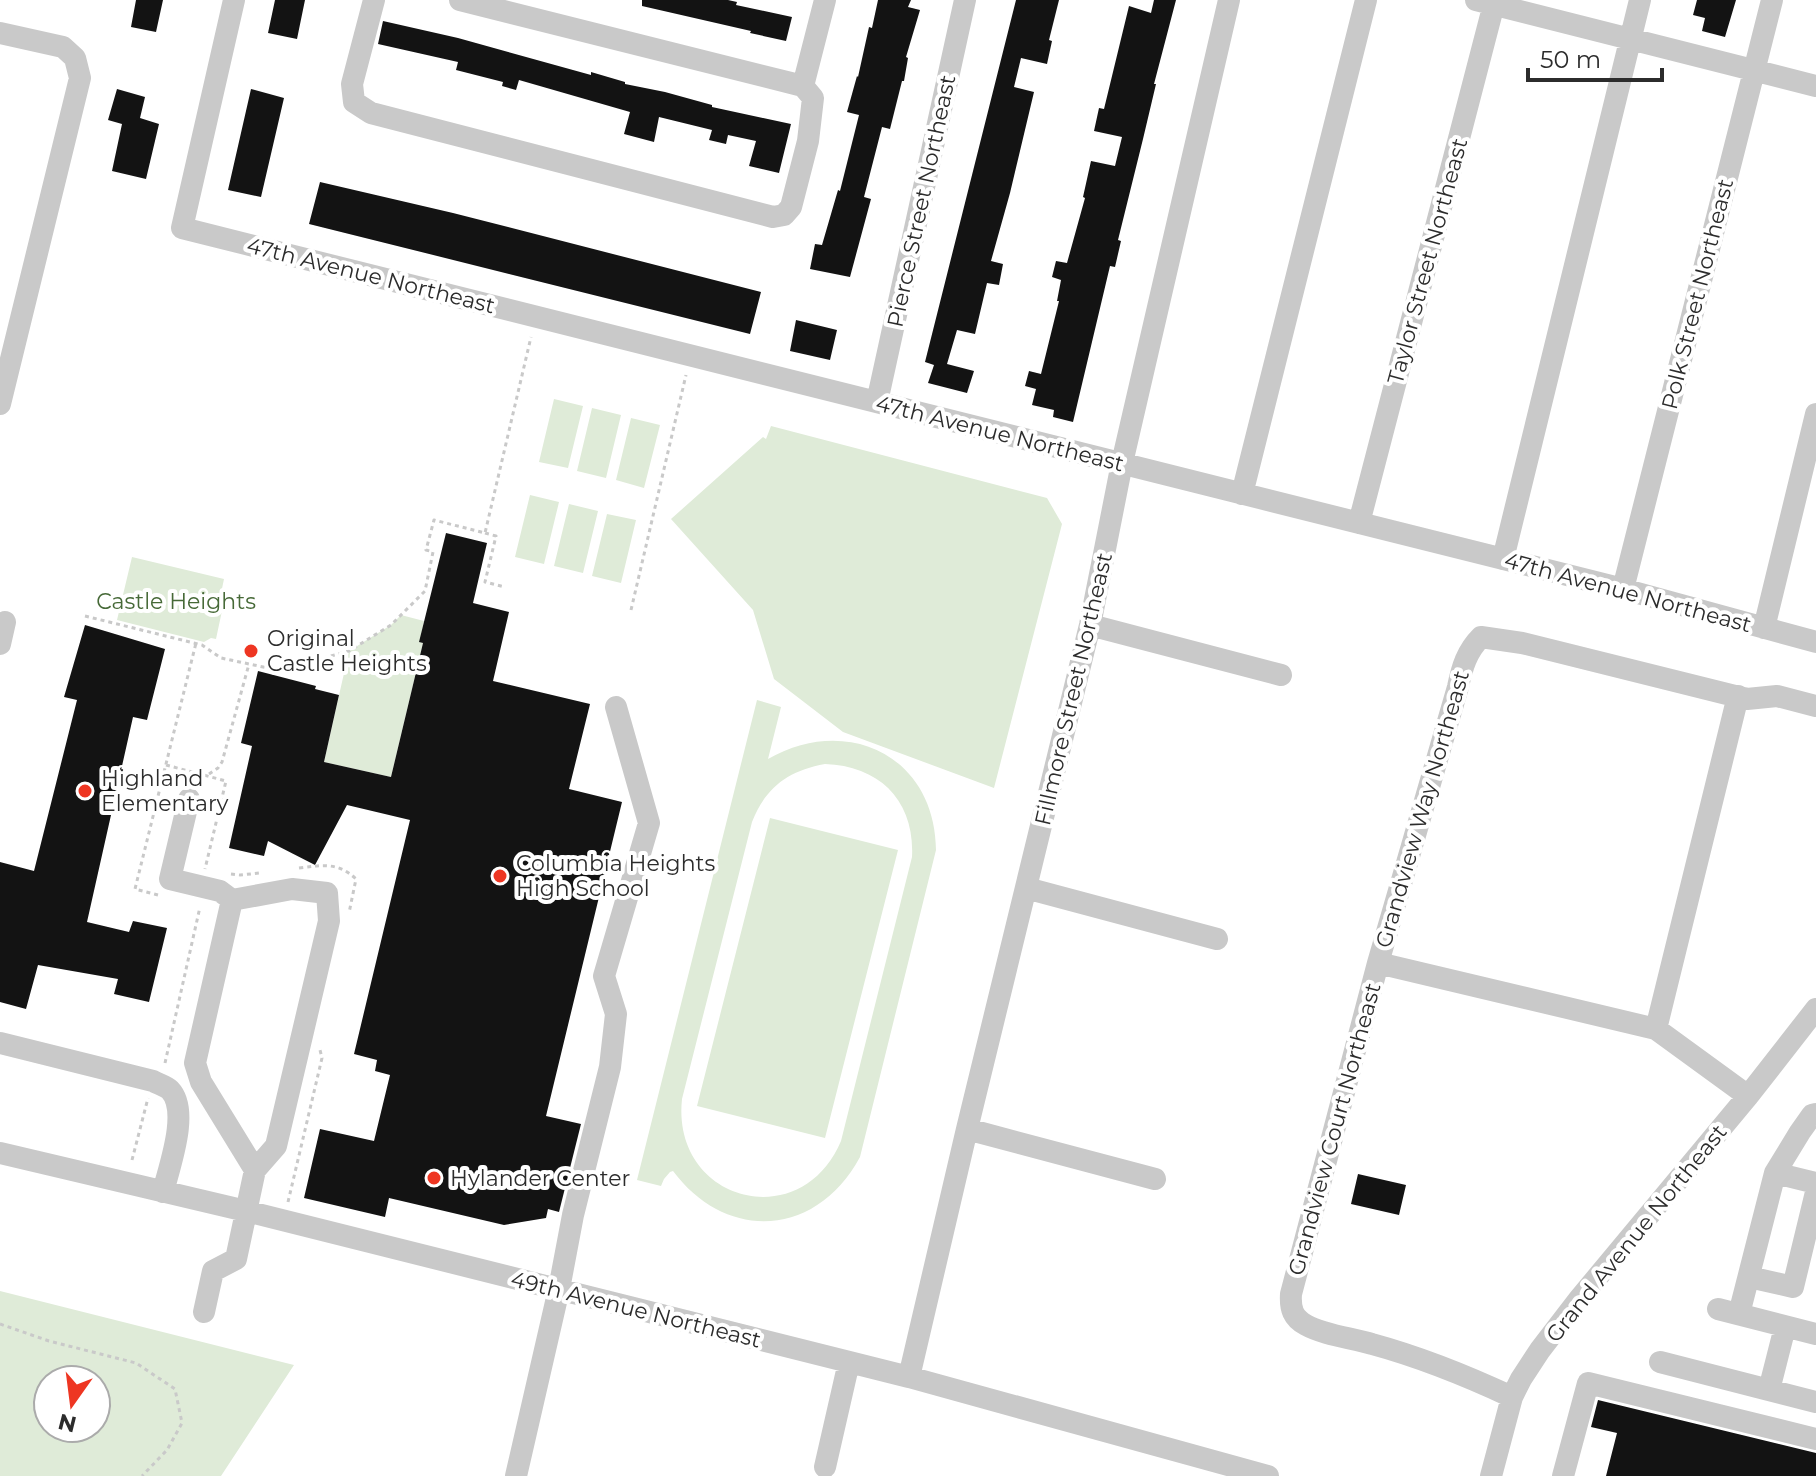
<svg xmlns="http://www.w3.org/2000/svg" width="1816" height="1476" viewBox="0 0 1816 1476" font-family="Montserrat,sans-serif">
<rect width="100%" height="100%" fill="#fff"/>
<!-- green -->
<path fill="#dfebd8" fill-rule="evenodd" d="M554,399L583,406L568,468L539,462Z
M592,408L621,415L606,478L577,471Z
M631,418L660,425L644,488L616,480Z
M771,426L1047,498L1062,524L994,788L843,732L774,679L753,610L671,519L763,437L766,439Z
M530,495L559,502L544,564L515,557Z
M569,504L598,511L583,573L554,566Z
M607,514L636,520L621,583L592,576Z
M132,557L224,579L219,603L223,606L216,639L211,638L204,642L117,620Z
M401,615L424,621L420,642L423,643L391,777L324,762L349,651L391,625Z
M757,700L781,707L768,759C846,714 935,755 936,850L860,1157C817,1237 727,1243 673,1171L670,1172L664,1179L661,1186L637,1180ZM825,764C880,766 915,801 912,857L841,1141C801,1236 671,1202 682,1099L752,822C766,787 788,771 825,764Z
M770,818L898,850L825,1138L697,1106Z
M0,1291L294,1365L221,1476H0ZM48,1380H96V1428H48Z"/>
<!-- building -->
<path fill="#131313" d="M136,0H163L156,32L131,27Z
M275,0H305L297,39L268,33Z
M642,0H728L737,2L736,5L792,17L786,41L750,33L751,31L642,6Z
M878,0H911L908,7L920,10L906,57L908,58L904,81H902L890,129L882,127L864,197L871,199L850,277L810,269L815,244L822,245L838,190L840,191L859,115L847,112L857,76L858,77L869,27L872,28Z
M1016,0H1059L1049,40L1052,41L1047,64L1021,58L1014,87L1034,92L1010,193L991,261L1003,264L999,285L987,283L975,334L957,330L947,364L974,371L967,393L928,383L934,365L925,362Z
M1154,0H1176L1154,84H1156L1143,139L1118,240L1121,241L1115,267L1110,266L1073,422L1053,417L1054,410L1032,405L1036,389L1025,386L1029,371L1041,374L1059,301H1057L1061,280L1052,277L1056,261L1067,263L1085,198L1083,197L1091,161L1115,166L1122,137L1094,131L1099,108L1104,109L1129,6L1151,13Z
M1697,0H1736L1725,37L1702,31L1705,18L1693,15Z
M383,21L458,38L591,75V72L625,82V84L665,92L712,105V107L791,124L779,173L749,166L756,141L728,135L726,144L709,140L712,130L659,117L654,142L624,134L630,112L519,80L516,90L502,86L503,82L456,70L458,62L378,44Z
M117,89L145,97L140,118L159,124L146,179L112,171L122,124L108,120Z
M251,89L284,98L261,197L228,190Z
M320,182L453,213L761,292L750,334L309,224Z
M796,320L837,330L830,360L790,351Z
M446,533L487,543L473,603L509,612L493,681L590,704L569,789L622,802L546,1116L581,1124L559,1212L548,1209L546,1218L504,1225L389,1198L385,1217L304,1198L320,1129L374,1141L390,1075L375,1071L377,1060L354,1054L410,820L347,805L315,865L268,841L264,856L229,848L252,746L241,743L258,671L316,686L315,689L339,695L324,762L391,777L423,643L419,642Z
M85,625L165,649L147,720L133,717L87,922L129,932L133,921L167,928L149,1002L114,994L118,979L38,965L26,1009L0,1002V862L34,871L77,700L64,697Z
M1358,1174L1406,1185L1399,1215L1351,1204Z
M1598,1400L1816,1453V1476H1606L1617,1433L1591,1427Z"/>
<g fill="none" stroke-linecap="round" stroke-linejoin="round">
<!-- path -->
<path stroke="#c9c9c9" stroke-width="3" stroke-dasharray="4 4" stroke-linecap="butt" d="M485,533L496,536L485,582L505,587
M631,610L686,375
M85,616L202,645L221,658L268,668L291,667L349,651L391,625L425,591L433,552L426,550L434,520L485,533L531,337
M166,765L226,781L205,869
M209,774L218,768L222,762L249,664
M299,868C323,865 338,862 356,879L349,913
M231,874L240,875L260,873
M158,895L135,889L196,643
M165,1063L200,907
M132,1160L148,1098
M288,1202L322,1058L320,1050
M0,1324L49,1341L136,1363L175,1389L182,1423L167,1450L142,1476"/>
<!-- minor -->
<path stroke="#c9c9c9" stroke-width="22" d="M234,0L182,228L1623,589L1816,642
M374,0L352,84L354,102L371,113L773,217L784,215L791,207L808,141L813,98L803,86
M460,0L803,86
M1476,0L1816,86
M0,33L63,47L75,58L80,78L0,404
M803,86L825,0
M877,402L965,0
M1242,494L1366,0
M1359,523L1495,0
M1503,559L1640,0
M1623,589L1772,0
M1090,625L1281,675
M1764,628L1816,414
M0,644L5,622
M189,799L170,879L220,891L232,900
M1026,888L1217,939
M1378,963L1656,1029L1748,1096
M1656,1029L1738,696
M0,1043L153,1081C158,1084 166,1086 170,1090C190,1111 169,1167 163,1192
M967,1129L1155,1179
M0,1153L246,1211L909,1377L1268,1476
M1775,1173L1816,1183
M1749,1277L1793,1287L1816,1192
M1718,1309L1816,1334
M204,1312L213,1271L236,1259L255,1170L276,1146L329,921L327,893L292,889L232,900L195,1063L201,1082L255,1170
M1739,1314L1775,1173L1800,1132L1812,1115L1816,1114
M1785,1327L1769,1390L1816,1402
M1660,1362L1769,1390
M909,1377L967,1129L1090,625L1122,463L1229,0
M1512,1397C1467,1376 1420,1357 1372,1344C1352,1338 1324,1335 1306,1325C1293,1318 1290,1309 1291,1294L1378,963L1458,687C1462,667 1467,651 1481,637L1522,643L1747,699L1777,696L1816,706
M825,1467L849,1362
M516,1476L559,1289L573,1215L610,1067L616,1014L604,976L649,823L616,707
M1491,1476L1512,1397L1521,1379L1540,1350L1580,1298L1748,1096L1816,1009
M1563,1476L1588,1383L1816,1439"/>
</g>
<!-- markers -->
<g fill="#ee3622" stroke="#fff" stroke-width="3">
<circle cx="251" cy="651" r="8"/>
<circle cx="85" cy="791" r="8"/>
<circle cx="500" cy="876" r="8"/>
<circle cx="434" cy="1178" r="8"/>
</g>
<g text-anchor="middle" stroke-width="8" stroke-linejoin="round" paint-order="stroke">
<!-- street labels -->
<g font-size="22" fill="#2c2c2c" stroke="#fff">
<text transform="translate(921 201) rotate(-78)" y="8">Pierce Street Northeast</text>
<text transform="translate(1427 261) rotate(-75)" y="8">Taylor Street Northeast</text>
<text transform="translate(371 275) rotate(14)" y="8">47th Avenue Northeast</text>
<text transform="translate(1697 294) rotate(-76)" y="8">Polk Street Northeast</text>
<text transform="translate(1000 433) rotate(14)" y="8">47th Avenue Northeast</text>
<text transform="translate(1628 592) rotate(15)" y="8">47th Avenue Northeast</text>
<text transform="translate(1073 689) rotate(-77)" y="8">Fillmore Street Northeast</text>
<text transform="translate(1422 809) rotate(-74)" y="8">Grandview Way Northeast</text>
<text transform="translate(1334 1129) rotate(-75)" y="8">Grandview Court Northeast</text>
<text transform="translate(1636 1233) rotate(-51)" y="8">Grand Avenue Northeast</text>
<text transform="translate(636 1309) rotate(14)" y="8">49th Avenue Northeast</text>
</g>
<!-- park labels -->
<g font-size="22" fill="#466937" stroke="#fff">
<text x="176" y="609">Castle Heights</text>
</g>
<!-- poi labels -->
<g font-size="22" fill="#2c2c2c" stroke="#fff" text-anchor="start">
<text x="267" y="646">Original<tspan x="267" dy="25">Castle Heights</tspan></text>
<text x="101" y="786">Highland<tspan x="101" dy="25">Elementary</tspan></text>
<text x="516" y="871">Columbia Heights<tspan x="516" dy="25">High School</tspan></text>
<text x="450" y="1186">Hylander Center</text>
</g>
</g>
<!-- north arrow -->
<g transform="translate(72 1404) rotate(194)"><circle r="38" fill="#ffffff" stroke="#ababab" stroke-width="2"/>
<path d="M0-6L14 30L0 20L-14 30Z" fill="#ee3622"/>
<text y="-12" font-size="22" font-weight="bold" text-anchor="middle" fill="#2c2c2c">N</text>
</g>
<!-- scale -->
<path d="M1528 68v12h134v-12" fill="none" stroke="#2c2c2c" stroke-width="4"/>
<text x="1540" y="68" font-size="24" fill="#2c2c2c" stroke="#ffffff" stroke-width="6" paint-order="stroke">50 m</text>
</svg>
